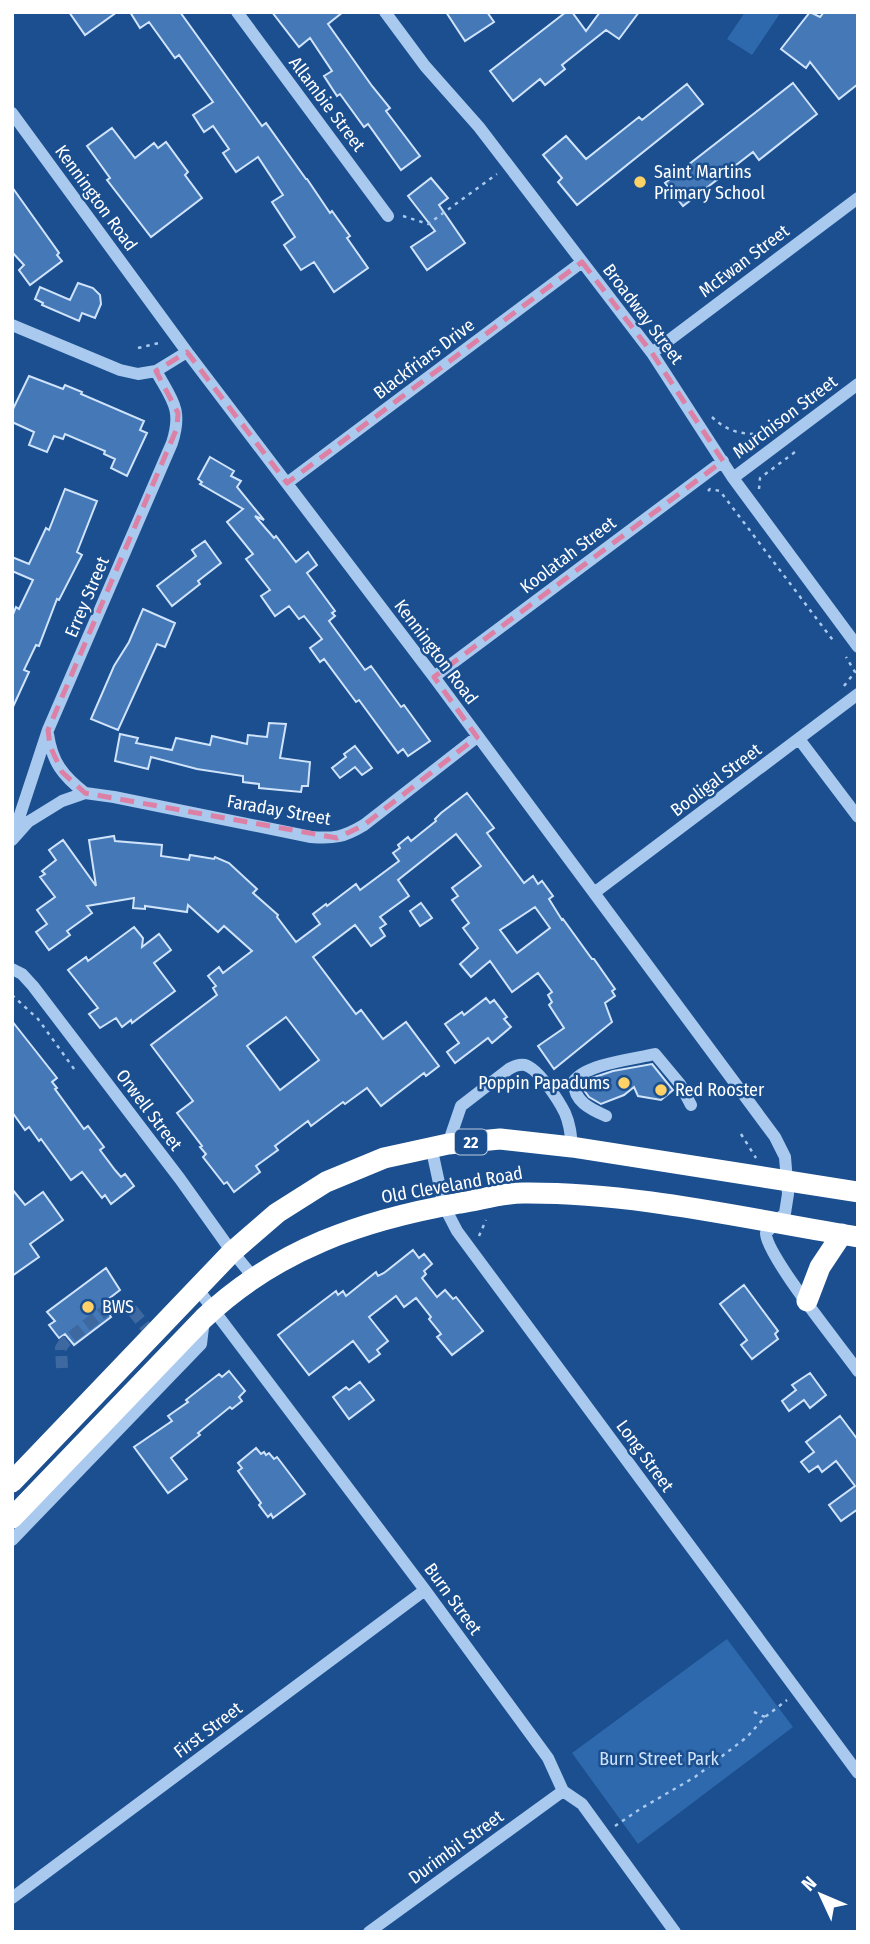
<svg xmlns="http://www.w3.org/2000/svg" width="870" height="1944" viewBox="0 0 870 1944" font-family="'Fira Sans Condensed',sans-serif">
<rect width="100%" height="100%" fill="#1b4f8f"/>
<!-- green -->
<path fill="#2e69ad" d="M745,12H781L752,55L727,39Z
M727,1639L793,1727L638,1844L572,1753Z"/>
<!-- building -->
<path fill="#4478b7" stroke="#cfe3fa" stroke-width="2" fill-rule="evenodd" d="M69,12H117L85,35Z
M130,12H180L262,126L266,123L306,179H307L330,213L332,211L350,236L347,238L368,268L334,292L314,262L301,270L284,245L295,237L272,202L283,195L258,157L236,172L223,153L229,149L213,126L204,132L193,115L213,102L179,55L175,58L149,22L140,28Z
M272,12H343L328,24L372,86L390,108L386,111L420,156L401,170L368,124L364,127L340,94L337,96L324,76L332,71L310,38L299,47Z
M446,12H487L494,22L465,41Z
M566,12H572L586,31L600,12H639L619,39L606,30L562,65L565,69L545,85L540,79L513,101L490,71Z
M810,12L820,17L824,12H858V84L839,99L810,62L806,68L781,49Z
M793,83L817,114L759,160L753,152L683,206L665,183Z
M687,84L703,104L577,205L558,182L562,178L543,155L566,136L586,159L639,117L642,120Z
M112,128L135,158L154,143L158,148L166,142L188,172L185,175L202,198L151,237L107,180L110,178L87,146Z
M431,178L448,198L439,205L465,243L427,270L411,247L435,231L408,196Z
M12,187L59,253L57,255L62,261L30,285L19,270L24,265L12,252Z
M78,283L93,288L100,295L101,304L95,318L82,313L79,321L42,305L43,303L35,299L40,287L70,300Z
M29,376L63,389L65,385L82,392L81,394L144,421L140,430L147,433L127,476L111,468L115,459L104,454L105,451L65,434L63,439L54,436L47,452L29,445L34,432L12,422V411Z
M210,457L234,471L231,476L241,481L237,487L264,520L255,516L274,538L276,536L296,562L308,552L317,565L307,573L335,611L332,613L335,616L329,621L365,670L371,666L401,707L404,705L430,741L408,756L403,749L398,753L359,700L356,702L324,659L320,662L310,648L322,639L304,616L299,619L289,606L275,616L261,596L270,590L246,559L253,554L227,522L243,509L200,484L202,482L198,479Z
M65,489L97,501L77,552L82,555L59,600L57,599L39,646L36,645L24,670L29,672L12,709V617L16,607L19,609L33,580L12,571V557L29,564L46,528L49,530Z
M205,541L221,563L198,581L200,584L172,606L157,586L196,556L192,550Z
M143,609L175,623L165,647L157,644L118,730L91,719L114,666L129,642Z
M269,723L286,724L280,758L310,762L308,786H302L301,792L259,788V784L243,782V776L197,769L151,757L148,769L115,761L120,734L138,738L136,743L172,750L176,738L210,745L212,736L247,744L248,735L267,737Z
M355,746L372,768L362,775L355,767L340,778L332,768L346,757L344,754Z
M467,793L494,828L487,833L524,883L533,876L538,884L542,881L553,896L549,899L562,920L563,919L592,959H594L615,989L612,991L615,996L605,1003L612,1022L554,1069L538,1046L564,1028L549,1005L552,1002L548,995L552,992L538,973L512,992L490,961L471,977L460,964L478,948L463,928L469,923L452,900L458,896L452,888L481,866L456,834L398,880L409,896L380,917L386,924L380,928L385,936L371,946L355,925L313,957L356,1014L361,1010L383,1039L406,1022L439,1066L426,1076L424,1073L381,1106L367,1088L345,1104L343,1102L311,1126L308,1121L275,1146L278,1150L256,1166L260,1172L234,1192L227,1182L224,1184L203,1157L206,1154L200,1147L202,1146L177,1113L193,1101L151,1045L217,995L213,988L216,986L208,976L219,967L223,973L252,951L224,926L218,932L188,905L187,912L145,906V909L133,908L134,898L87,906L92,913L67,931L70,935L49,950L36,932L47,924L37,910L55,897L40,877L45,874L42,871L56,860L49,850L63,840L96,886L89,840L114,836L115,841L162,845L161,856L189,860L190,855L214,859L215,857L229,863L257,889L253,893L278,915L277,917L296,942L320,924L313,914L326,904L327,906L356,884L360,890L399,861L393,853L400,848L398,845L408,837L411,841L436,821L435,819L441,813ZM535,907L550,928L517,953L500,930ZM286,1017L319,1060L280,1090L247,1046Z
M421,903L432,918L420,926L410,911Z
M134,927L143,938L142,947L159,934L171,950L154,963L175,991L132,1023L131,1020L122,1027L116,1018L100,1028L89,1014L98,1008L68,970L86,957L88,961Z
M486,998L490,1003L494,1000L507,1017L504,1019L511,1027L492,1043L488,1038L455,1063L447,1052L459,1043L445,1024L462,1012L464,1015Z
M12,1021L57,1078L52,1082L57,1088L55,1089L84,1129L88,1126L104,1147L100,1150L115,1170L121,1177L125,1174L134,1186L111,1204L105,1195L102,1198L82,1172L71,1180L41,1139L39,1141L29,1127L25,1130L12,1112Z
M652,1064L673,1090L661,1100L638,1096L634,1087L624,1095L601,1104L589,1097L584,1090L583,1084L592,1078L613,1071Z
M12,1189L25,1205L43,1192L63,1220L30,1244L39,1257L12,1276Z
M413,1250L419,1258L424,1254L432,1264L424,1271L426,1274L422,1278L437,1297L445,1290L453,1299L456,1297L483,1331L452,1355L437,1337L441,1334L429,1319L431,1317L416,1298L404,1307L396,1296L369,1317L388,1341L377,1350L380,1354L369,1362L353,1341L309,1375L278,1335L336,1291L338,1295L343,1291L346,1296L376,1272L378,1276L384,1273Z
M106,1268L120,1290L102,1304L111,1317L74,1345L65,1334L59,1338L49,1325L55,1321L47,1312Z
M744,1285L778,1331L775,1334L778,1339L752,1359L741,1345L747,1340L720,1304Z
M229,1371L245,1391L239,1397L242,1401L232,1409L230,1407L198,1433L200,1435L171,1458L187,1479L168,1493L134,1447L172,1421L168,1416L188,1402L186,1400L196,1392L219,1374L222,1377Z
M810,1373L826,1395L810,1408L804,1400L789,1411L782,1401L796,1390L792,1385Z
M360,1382L374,1400L349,1419L333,1397L346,1387L349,1390Z
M840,1416L858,1440V1509L841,1521L829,1505L855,1486L836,1461L822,1472L818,1466L809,1472L801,1462L814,1452L806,1442Z
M256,1448L261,1454L264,1452L266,1455L269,1453L274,1459L277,1457L305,1494L273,1518L271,1514L268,1517L259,1505L261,1503L238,1471L242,1468L238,1463Z"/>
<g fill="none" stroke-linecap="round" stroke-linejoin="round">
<!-- minor-tunnel -->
<path stroke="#3d69a0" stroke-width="12" stroke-dasharray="12 6" stroke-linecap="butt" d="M62,1368L61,1348L65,1342L106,1310L123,1305L133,1311L152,1335"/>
<!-- path -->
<path stroke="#a9c9ee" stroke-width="2.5" stroke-dasharray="3.5 5" stroke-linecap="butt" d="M403,216L428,224L497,174
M138,348L159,343
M712,417C728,433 747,436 770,433
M759,489L760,478L795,452L794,451
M708,491L710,489L720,491L835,643
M844,686L855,672L846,657
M12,995L38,1019L77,1073
M120,1074L140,1101
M741,1134L756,1158
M479,1236L486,1220
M754,1712L765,1717
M615,1826L640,1809L695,1777L747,1737L765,1717L787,1700"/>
<!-- minor -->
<path stroke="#a9c9ee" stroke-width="12" d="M237,12L388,216
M385,12L425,66L479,127L652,353L733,478L858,647
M12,113L187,352L434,677L775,1137L785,1157L788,1194L785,1213L766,1233C765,1254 841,1347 858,1371
M12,325L120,370L138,374L156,371L187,352
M652,353L858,198
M733,478L858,384
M287,483L582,262
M434,677L723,461
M48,734C52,762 63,776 85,793
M799,739L858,817
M13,836L48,730L172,443C183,409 172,400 156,371
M12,840L28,822L62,801L85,793L114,797L311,837C334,839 344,837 364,825L477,737
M594,893L858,694
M12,969L22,974L33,986L180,1179L227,1245L254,1278
M606,1116C590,1109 573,1101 574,1081C586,1064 634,1059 655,1054L680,1084L691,1105
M448,1144L461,1106L509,1069C514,1066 519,1064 525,1065C539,1069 559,1101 565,1113C570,1124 571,1135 572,1147
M431,1146L444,1206L457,1231L858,1773
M197,1288L425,1590L548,1758L563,1791L582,1804L675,1932
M12,1540L201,1344L204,1319
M12,1898L425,1590
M369,1932L563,1791"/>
<!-- highway -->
<path stroke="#fff" stroke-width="21" d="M807,1301L820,1267L842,1234
M12,1482L232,1252L277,1213L326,1182L384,1158L448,1144L500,1139L572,1147L858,1192
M12,1518L204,1318C277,1249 363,1220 460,1203C480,1200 502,1193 523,1193C635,1192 747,1219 858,1237"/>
</g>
<!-- marked area -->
<path fill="none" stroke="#dd80a5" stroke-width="5" stroke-dasharray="14 9" stroke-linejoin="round" d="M582,262L652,353L723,461L434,677L477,737L364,825L337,838L85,793L62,772L50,746L48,730L177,428L178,413L156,371L187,352L287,483Z"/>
<!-- markers -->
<g fill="#ffd166" stroke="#1b4f8f" stroke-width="2.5">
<circle cx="640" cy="182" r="7"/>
<circle cx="624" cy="1083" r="7"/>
<circle cx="661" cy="1090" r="7"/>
<circle cx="88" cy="1307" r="7"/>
</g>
<g text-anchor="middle" stroke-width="5" stroke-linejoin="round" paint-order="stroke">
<!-- shield labels -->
<rect fill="#1b4f8f" stroke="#bbcadd" stroke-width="2" x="455" y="1129.5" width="32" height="25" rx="5"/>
<g font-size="16" font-weight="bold" fill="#fff">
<text x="471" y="1148">22</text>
</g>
<!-- street labels -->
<g font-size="18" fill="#fff" stroke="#1b4f8f">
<text transform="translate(327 104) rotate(53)" y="6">Allambie Street</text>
<text transform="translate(96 198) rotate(54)" y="6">Kennington Road</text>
<text transform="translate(744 261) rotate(-37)" y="6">McEwan Street</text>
<text transform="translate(643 314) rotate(53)" y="6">Broadway Street</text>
<text transform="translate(424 359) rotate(-37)" y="6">Blackfriars Drive</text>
<text transform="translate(785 417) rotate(-37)" y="6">Murchison Street</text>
<text transform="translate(568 555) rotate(-37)" y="6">Koolatah Street</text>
<text transform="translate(87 597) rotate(-67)" y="6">Errey Street</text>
<text transform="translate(436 652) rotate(53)" y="6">Kennington Road</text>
<text transform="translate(716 780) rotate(-37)" y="6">Booligal Street</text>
<text transform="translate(279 810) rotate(10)" y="6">Faraday Street</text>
<text transform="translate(149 1110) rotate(53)" y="6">Orwell Street</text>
<text transform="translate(452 1185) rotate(-10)" y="6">Old Cleveland Road</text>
<text transform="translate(645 1456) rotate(54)" y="6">Long Street</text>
<text transform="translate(453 1599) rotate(54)" y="6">Burn Street</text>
<text transform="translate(208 1730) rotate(-37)" y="6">First Street</text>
<text transform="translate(456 1847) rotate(-36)" y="6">Durimbil Street</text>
</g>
<!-- poi labels -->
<g font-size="18" fill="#fff" stroke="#1b4f8f" text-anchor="start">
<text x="654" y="178">Saint Martins<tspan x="654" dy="21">Primary School</tspan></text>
<text x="610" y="1089" text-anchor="end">Poppin Papadums</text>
<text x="675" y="1096">Red Rooster</text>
<text x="102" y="1313">BWS</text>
</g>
<!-- park labels -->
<g font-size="18" fill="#cfe3fa" stroke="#1b4f8f">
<text x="659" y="1765">Burn Street Park</text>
</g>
</g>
<!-- border -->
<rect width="870" height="1944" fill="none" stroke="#ffffff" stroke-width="28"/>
<!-- north arrow -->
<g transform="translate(821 1895) rotate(314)" stroke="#1b4f8f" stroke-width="5" paint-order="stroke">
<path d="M0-5L12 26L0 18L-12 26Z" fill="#ffffff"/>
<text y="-10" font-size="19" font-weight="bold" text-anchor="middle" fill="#ffffff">N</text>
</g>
</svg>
